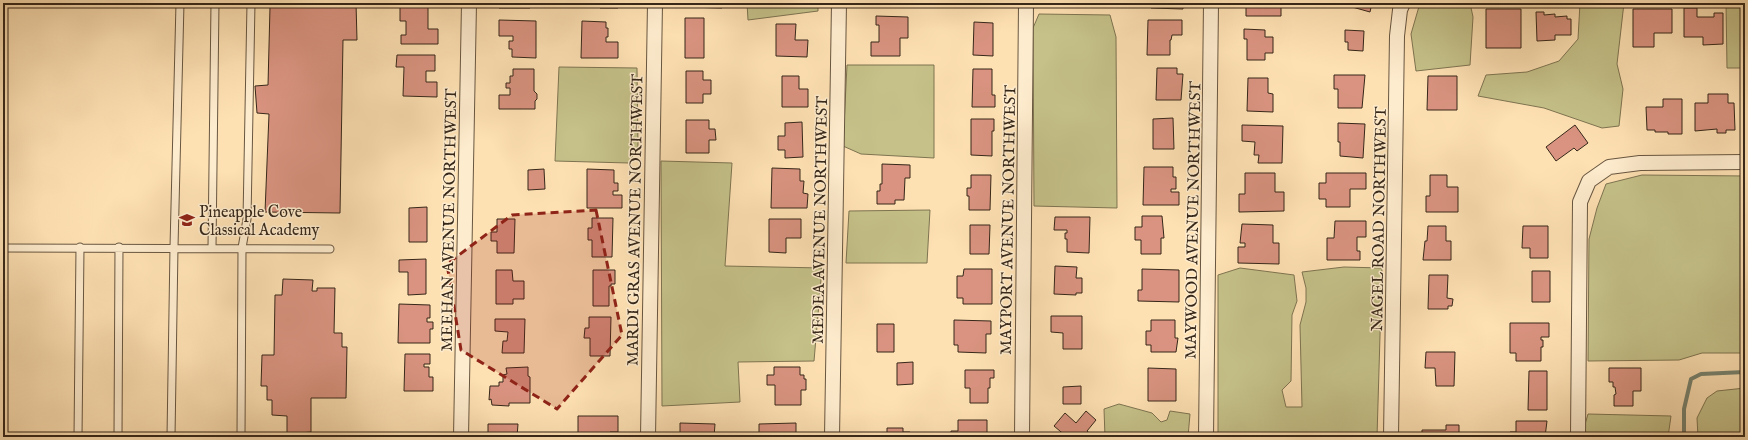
<svg xmlns="http://www.w3.org/2000/svg" width="1748" height="440" viewBox="0 0 1748 440" font-family="'IM FELL English',serif">
<rect width="100%" height="100%" fill="#fee1b3"/>
<filter id="stains"><feTurbulence type="fractalNoise" baseFrequency=".005" numOctaves="4"/><feColorMatrix values="0 0 0 0 .2 0 0 0 0 .09 0 0 0 0 .02 0 0 0 .5 -.17"/></filter>
<radialGradient id="worn" r=".72"><stop offset=".6" stop-color="#630" stop-opacity="0"/><stop offset="1" stop-color="#630" stop-opacity=".3"/></radialGradient>
<!-- green -->
<path fill="#c5c189" stroke="#7e7451" d="M747,3H818V11L748,20Z
M1420,3H1470L1473,17L1470,65L1416,71L1411,34Z
M1580,3H1624L1617,64L1623,89L1619,126L1602,128L1544,108L1478,96L1486,75L1527,72L1559,61L1578,39Z
M1726,3H1745V68H1727Z
M1039,14L1110,15L1116,37L1117,208L1034,206L1033,28Z
M847,65H934V158L861,154L843,146Z
M559,67L637,68L638,146L629,163L555,161Z
M661,161L732,163L725,266L822,268L814,361L738,362L740,402L662,406Z
M1642,175L1745,176V353H1702L1679,360L1588,361L1589,239L1597,208L1606,184Z
M930,210L927,263H846L849,211Z
M1344,267L1382,268L1377,437H1218V275L1240,268L1294,275L1297,301L1292,315L1291,381L1282,390L1286,407H1302L1300,325L1306,302V288L1302,272Z
M1745,388V437H1698L1697,418L1707,398L1717,391Z
M1119,404L1152,413L1161,422L1167,420L1170,411L1190,414L1188,437H1105L1104,409Z
M1588,414L1671,416L1668,437H1585L1584,428Z"/>
<g fill="none" stroke-linecap="round" stroke-linejoin="round">
<!-- stream -->
<path stroke="#76826f" stroke-width="4" d="M1684,437V409L1691,379L1701,374L1745,372"/>
</g>
<!-- building -->
<path fill="#d99380" stroke="#362719" d="M264,3H356L357,40H343L340,213L265,212L269,114L257,113L255,86L268,85L270,7H264Z
M499,3H529L530,8H499Z
M600,3H618V8H600Z
M686,3H722V8L686,7Z
M977,3H995V6H977Z
M1152,3H1183V9L1151,8Z
M1246,3H1281V16H1246Z
M1338,3H1372L1370,12Z
M400,5H428V29H438V44H401V35H406V21H400Z
M1684,8H1697V17H1714V13H1723V44L1703,45V37H1684Z
M1486,9H1521V48H1486Z
M1633,9H1672V33H1654V47H1633Z
M1536,12H1544V15L1555,14V17L1567,16V19H1571V35H1555V40L1537,41Z
M876,16L908,17V38H900V56H871V42H879V25H876Z
M685,18H704V58H685Z
M499,20L536,21V58L512,57V49H509V41H513V36H499Z
M1148,20H1182V35H1172L1171,40H1170V55H1147Z
M582,21L606,22V28H608V37H606V42H618V58H581Z
M974,22L993,23V56L973,55Z
M776,24H796L795,40H808L807,57L776,56Z
M1244,29L1265,30V37H1273V53H1265V60H1247V39H1244Z
M1345,30L1364,31L1363,51L1348,50V42H1345Z
M397,55H435V71H426V82H437V97L403,96L404,67H396Z
M1157,68H1177V74H1183L1181,100H1156Z
M513,69H534V91L537,94V99L535,101V109H499V95H510V88H506V83H510V76H513Z
M973,69H992V95H995V107H972Z
M686,71H703V80H711V94H703V103H686Z
M1334,75H1365L1362,108H1338V89H1334Z
M782,76H799V89H808V107H782Z
M1428,76H1457V110H1427Z
M1248,78H1268V93L1273,94V112L1247,111Z
M1708,94H1728V103H1734L1735,130H1726V133H1717V129L1695,131V103H1708Z
M1663,99H1682V134H1668V132H1655V130H1647L1646,107H1663Z
M1744,105H1745V131H1744Z
M1173,118L1174,149H1153V119Z
M971,119H994V131H992V156L971,155Z
M686,120H709V129H715L716,140H709V153H686Z
M802,122L803,157L785,158V150H778V136H785V123Z
M1338,123L1365,124L1363,158L1340,156V142H1338Z
M1242,125L1283,126L1282,163H1258L1259,155H1254L1255,142L1242,141Z
M1575,125L1588,143L1577,151L1574,148L1556,161L1546,147Z
M882,164L910,165V178H905L904,200H895V204H877V191H880V184H882Z
M1144,167H1173V177H1176V189H1171V192H1179V205H1143Z
M772,168L800,169V181H804L803,193L808,194L807,208H771Z
M544,169L545,189L528,190V170Z
M587,169L614,170V183H618V191H613V195H622V208H587Z
M1245,173H1275V192H1284V211L1239,212V194H1245Z
M1326,173H1366V189H1350V207H1326V199H1319V183H1326Z
M971,175H991L990,210H969V196H967V188H971Z
M1430,175H1447V187H1458V212H1426V196H1430Z
M427,207V242H409V208Z
M1142,216H1162L1164,238H1161V254H1141V240H1135V227H1142Z
M1055,217H1090L1089,253L1067,252V239H1065V233H1067V230H1054Z
M592,218H613L612,257H592V240H588V228H592Z
M497,219H515L514,253H497V241H491V232H497Z
M769,219H801V238H786V253L769,252Z
M1335,221H1366V237H1357V251H1360V260H1327V238H1334Z
M1242,224L1273,225V243H1279V264L1238,263V247H1245V243H1240Z
M970,225H990L989,254H970Z
M1428,226H1446V241H1451V260H1423L1425,241H1427Z
M1523,226H1548V258H1530V248H1522Z
M426,259V294L408,295V272H399V260Z
M1055,266L1077,267L1076,278H1082V293H1076V295L1054,294Z
M964,269H992V304H963V298H957V276H963Z
M1142,269L1179,270V302L1138,301V290H1142Z
M496,270H512L513,281H524V299H513V304H496Z
M593,270H615V284H611V286H609V306H593Z
M1532,271H1550V302H1532Z
M1429,275H1448L1447,298L1453,299L1452,306H1448V309H1428Z
M283,279L313,280L312,291H317V288H335L334,333H342V347H347L346,398H311V432L287,434V416L272,415V400H267V386H261L262,355H274L275,295H282Z
M399,304L430,305V318H427V322H433V329H430V343H398Z
M1051,316H1082V349H1063V333L1051,332Z
M589,317H611L610,356H590V338H584L585,328H589Z
M495,319H525L524,353H502L503,341H507L508,332L495,331Z
M954,320L991,321V334H986V353L958,352V345H954Z
M1151,320H1175V338H1178L1176,352H1151V345H1146V331H1151Z
M1510,323H1549V337H1541V340H1543V347H1541V361H1516V353H1510Z
M877,324H894V352H877Z
M1426,352H1455L1454,386H1436L1435,368H1425Z
M405,354H430V364H424V367H429V377H433V391H404Z
M913,362V384L897,385V363Z
M528,367V376L530,377V403H509V406L492,405L491,399L489,400L490,386H499V382H503V375L507,374L506,368Z
M774,367H800V375H804V379H806V390H801V405H775V385H767V375H774Z
M1148,368L1176,369V401H1148Z
M1609,368H1641V391H1633V406H1614V395L1616,394L1615,387H1613V382H1609Z
M965,370H994V378H990V388H988V403H970V388H965Z
M1529,371H1547V410H1528Z
M1081,386V404H1063V387Z
M1086,411L1096,420L1087,431L1094,437H1067L1054,426L1065,413L1076,423Z
M578,416H618V432H610V437H578Z
M958,420H987V434H985V436L989,437H951V431H958Z
M1516,421H1547L1545,437H1510V432H1516Z
M680,423L715,424L714,437H680Z
M796,423V437H759V424Z
M488,424H518L517,437H488Z
M1446,425H1459V437H1422V430H1446Z
M887,428H903V432H910V437H873V434L887,433Z"/>
<g fill="none" stroke-linecap="round" stroke-linejoin="round">
<defs>
<path id="service" d="M212,247L215,3
M3,248L330,249
M78,437L80,247
M118,437L119,247
M171,437L174,247L180,3
M241,437L242,248L247,219L251,3"/>
<path id="minor" d="M461,437L469,3
M648,437L655,3
M832,437L839,3
M1022,437L1026,3
M1206,437L1211,3
M1391,437L1397,36L1400,10L1403,3
M1578,437L1580,202L1589,181L1609,167L1640,163L1745,162"/>
</defs>
<!-- service casing -->
<use href="#service" stroke="#685640" stroke-width="9"/>
<!-- minor casing -->
<use href="#minor" stroke="#685640" stroke-width="16"/>
<!-- service -->
<use href="#service" stroke="#feecce" stroke-width="7"/>
<!-- minor -->
<use href="#minor" stroke="#feecce" stroke-width="14"/>
</g>
<!-- marked area -->
<path fill="#8f2418" fill-opacity="0.2" stroke="#8f2418" stroke-width="3" stroke-dasharray="8 5" stroke-linejoin="round" d="M596,210L622,335L557,409L461,350L447,264L512,215Z"/>
<!-- icons -->
<defs>
<symbol id="school-bare" viewBox="-9 -9 18 18"><path d="M0-5L7-2L0 1L-7-2ZM-4 1L0 2.5L4 1V4Q0 6-4 4Z" fill="#8f2418" stroke="#feecce" stroke-width="2.5" paint-order="stroke"/></symbol>
</defs>
<g fill-rule="evenodd">
<use href="#school-bare" x="176" y="209" width="22" height="22"/>
</g>
<g text-anchor="middle" stroke-width="3" stroke-linejoin="round" paint-order="stroke">
<!-- poi labels -->
<g font-size="16" fill="#362719" stroke="#feecce" text-anchor="start">
<text x="199" y="217">Pineapple Cove<tspan x="199" dy="18">Classical Academy</tspan></text>
</g>
<!-- street labels -->
<g font-size="16" fill="#362719" stroke="#feecce">
<text transform="translate(1378 219) rotate(-89)" y="6">NAGEL ROAD NORTHWEST</text>
<text transform="translate(448 220) rotate(-89)" y="6">MEEHAN AVENUE NORTHWEST</text>
<text transform="translate(634 220) rotate(-89)" y="6">MARDI GRAS AVENUE NORTHWEST</text>
<text transform="translate(819 220) rotate(-89)" y="6">MEDEA AVENUE NORTHWEST</text>
<text transform="translate(1007 220) rotate(-89)" y="6">MAYPORT AVENUE NORTHWEST</text>
<text transform="translate(1192 220) rotate(-89)" y="6">MAYWOOD AVENUE NORTHWEST</text>
</g>
</g>
<!-- margin -->
<rect width="1748" height="440" fill="none" stroke="#fee1b3" stroke-width="16"/>
<rect x="4" y="4" width="1740" height="432" fill="none" stroke="#362719" stroke-width="2"/>
<rect x="8" y="8" width="1732" height="424" fill="none" stroke="#362719"/>
<rect width="100%" height="100%" filter="url(#stains)"/>
<rect width="100%" height="100%" fill="url(#worn)"/>
</svg>
